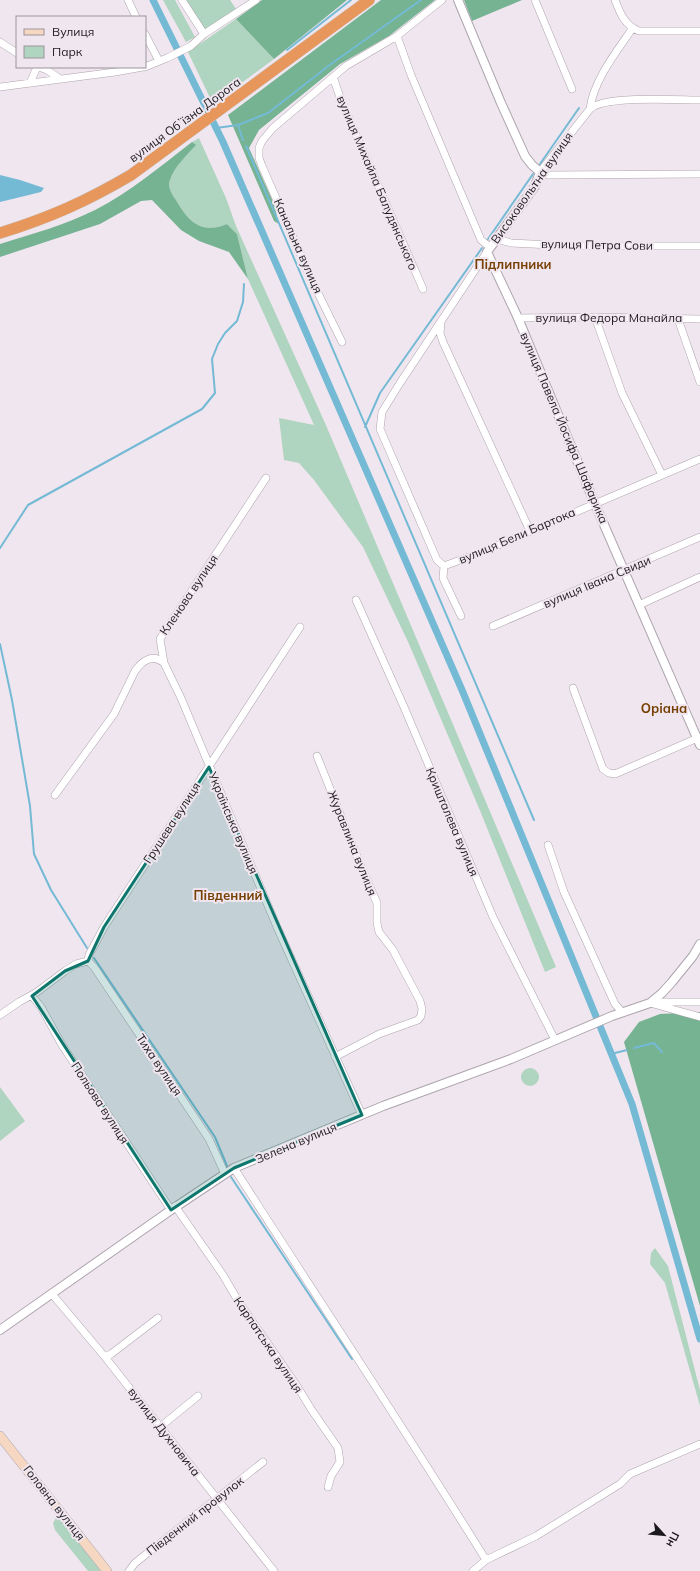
<svg xmlns="http://www.w3.org/2000/svg" width="700" height="1571" viewBox="0 0 700 1571" font-family="Mulish,sans-serif">
<rect width="100%" height="100%" fill="#f0e6ef"/>
<!-- green -->
<path fill="#afd4bf" d="M163,0H175L195,37L186,42Z
M182,0H230L238,12L204,34Z
M236,19L274,59L213,104L188,52Z
M199,138L226,198L236,226L325,423L556,967L545,972L481,813L409,644L363,547L314,480L299,463L284,460L279,418L314,425L248,279L237,234L227,224C201,235 188,221 176,200C172,194 167,187 170,180C174,167 187,155 195,145L192,142Z
M521 1077a9 9 0 1 1 18 0a9 9 0 1 1-18 0Z
M0,1087L25,1121L0,1141Z
M655,1248L668,1266L700,1390V1406L665,1283L650,1264L651,1253Z
M57,1516L101,1571H88L55,1530L53,1523Z"/>
<!-- forest -->
<path fill="#76b392" d="M262,0H347L274,59L236,19Z
M381,0H435L389,36L340,64L259,130L249,148L274,204L279,224L274,221L228,115Z
M464,0H522L472,21Z
M192,142L196,145C187,155 174,167 170,180C167,187 172,194 176,200C188,221 201,235 227,224L237,234L248,279L229,252L199,241L181,230L152,200L141,201L100,224L0,257V244C32,234 65,225 95,210C130,192 161,166 192,142Z
M700,1012V1306L624,1042L639,1022L660,1014Z"/>
<!-- water -->
<path fill="#74bad5" d="M0,175L20,180L44,188L41,192L0,202Z"/>
<g fill="none" stroke-linecap="round" stroke-linejoin="round">
<!-- stream -->
<path stroke="#74bad5" stroke-width="2" d="M287,50L351,0
M238,125L243,140
M216,128L238,125L268,113L331,64L421,0
M246,146L534,820
M540,164L579,108
M488,239L533,174
M365,427L380,393L482,248
M0,548L28,505L202,409L215,393L212,359L218,344L225,333L237,321L243,302L244,284
M0,644L12,700L30,806L34,854L51,890L87,948
M94,958L215,1137L227,1166
M634,1048L654,1043L662,1052
M611,1054L627,1050
M231,1177L352,1359"/>
<!-- canal -->
<path stroke="#74bad5" stroke-width="7" d="M153,0L223,142L462,690L632,1104L700,1339"/>
<defs>
<path id="minor" d="M128,0L136,17
M182,0L204,34
M535,0L572,89
M615,0C620,13 625,26 639,31H700
M632,29C617,51 593,81 590,109L540,172L548,175L700,174
M145,34L159,61
M397,36L411,75L481,240L490,247
M0,42L17,53
M39,67L47,70L60,79
M145,67L167,58L191,46L204,34L256,0
M333,77L341,100L423,289
M30,83L37,67
M0,87L115,72L143,67
M590,109C603,95 679,100 700,100
M496,239L511,243L572,246H700
M595,317L622,393L662,475
M518,318L595,317L700,319
M678,319L700,382
M441,323L440,333L443,342L530,531
M342,342L313,283L262,166L259,158V148L262,141L273,128L346,66L397,36L442,0
M444,566L482,552L700,459
M356,600L404,707L493,917L555,1040
M639,605L700,577
M461,616L443,578L444,566L437,560L380,429L382,412L400,383L487,252
M493,626L700,537
M164,663L181,698L277,927L362,1115
M573,688L603,769L609,773L615,774L700,737
M317,756L360,864L377,903V923L379,932L393,950L420,1001L422,1009L421,1016L418,1020L379,1034L335,1057
M55,795L114,714L135,671C142,661 153,653 164,663L160,639L266,478
M548,845L564,892L615,1004L622,1012
M88,961L89,955L104,927L300,627
M88,961L94,967L209,1139L225,1174
M32,996L41,1007L62,1045L171,1210
M656,1002H700
M650,1003L700,1017
M0,1015L19,1002L37,992L65,971L76,964L88,961
M234,1168C318,1299 404,1428 486,1560L473,1571
M175,1206L223,1275L237,1299L297,1386L311,1409L338,1448L340,1462L331,1476L328,1487
M52,1294L105,1357L274,1571
M105,1357L111,1354L158,1318
M160,1427L198,1396
M486,1560L536,1536L620,1484L630,1474L700,1444
M129,1571L135,1563L263,1462"/>
<path id="tertiary" d="M458,0L501,103L525,156L532,165L540,172L535,186L487,252L518,318L595,504L700,745
M0,1330L171,1210L234,1168L383,1106L511,1059L612,1016L650,1003L662,993L672,982L693,956L700,944"/>
<path id="secondary" d="M0,1436L107,1571"/>
<path id="trunk" d="M0,233C49,218 87,201 131,175L369,0"/>
</defs>
<!-- minor casing -->
<use href="#minor" stroke="#ada4ad" stroke-width="8"/>
<!-- tertiary casing -->
<use href="#tertiary" stroke="#ada4ad" stroke-width="10"/>
<!-- secondary casing -->
<use href="#secondary" stroke="#ada4ad" stroke-width="10"/>
<!-- trunk casing -->
<use href="#trunk" stroke="#c9c8c9" stroke-width="12"/>
<!-- minor -->
<use href="#minor" stroke="#fff" stroke-width="7"/>
<!-- tertiary -->
<use href="#tertiary" stroke="#fff" stroke-width="8"/>
<!-- secondary -->
<use href="#secondary" stroke="#f6d8c2" stroke-width="9"/>
<!-- trunk -->
<use href="#trunk" stroke="#e7975c" stroke-width="11"/>
</g>
<!-- marked area -->
<path fill="#0f766e" fill-opacity="0.2" stroke="#0f766e" stroke-width="3" stroke-linejoin="round" d="M209,767L362,1115L234,1168L171,1210L32,996L65,971L88,961L104,927Z"/>
<g text-anchor="middle" stroke-width="4" stroke-linejoin="round" paint-order="stroke">
<!-- street labels -->
<g font-size="12" fill="#1c191c" stroke="#f0e6ef">
<text transform="translate(185 120) rotate(-36)" y="4">вулиця Обʼїзна Дорога</text>
<text transform="translate(377 183) rotate(67)" y="4">вулиця Михайла Балудянського</text>
<text transform="translate(532 188) rotate(-55)" y="4">Високовольтна вулиця</text>
<text transform="translate(597 245) rotate(1)" y="4">вулиця Петра Сови</text>
<text transform="translate(298 246) rotate(66)" y="4">Канальна вулиця</text>
<text x="609" y="322">вулиця Федора Манайла</text>
<text transform="translate(564 428) rotate(67)" y="4">вулиця Павела Йосифа Шафарика</text>
<text transform="translate(517 536) rotate(-23)" y="4">вулиця Бели Бартока</text>
<text transform="translate(597 582) rotate(-23)" y="4">вулиця Івана Свиди</text>
<text transform="translate(189 595) rotate(-56)" y="4">Кленова вулиця</text>
<text transform="translate(452 822) rotate(67)" y="4">Кришталева вулиця</text>
<text transform="translate(172 823) rotate(-57)" y="4">Грушева вулиця</text>
<text transform="translate(233 823) rotate(67)" y="4">Українська вулиця</text>
<text transform="translate(352 843) rotate(68)" y="4">Журавлина вулиця</text>
<text transform="translate(159 1065) rotate(56)" y="4">Тиха вулиця</text>
<text transform="translate(100 1103) rotate(57)" y="4">Польова вулиця</text>
<text transform="translate(296 1143) rotate(-23)" y="4">Зелена вулиця</text>
<text transform="translate(268 1345) rotate(56)" y="4">Карпатська вулиця</text>
<text transform="translate(164 1432) rotate(52)" y="4">вулиця Духновича</text>
<text transform="translate(54 1503) rotate(52)" y="4">Головна вулиця</text>
<text transform="translate(195 1516) rotate(-38)" y="4">Південний провулок</text>
</g>
<!-- neighbourhood labels -->
<g font-size="13" font-weight="bold" fill="#763f03" stroke="#f0e6ef">
<text x="513" y="269">Підлипники</text>
<text x="664" y="713">Оріана</text>
<text x="228" y="900">Південний</text>
</g>
</g>
<!-- legend -->
<rect x="16" y="16" width="130" height="52" fill="#f0e6ef" stroke="#9b949b"/>
<rect x="24" y="29" width="20" height="6" fill="#f6d8c2" stroke="#9b949b"/>
<text x="52" y="36" font-size="12" fill="#1c191c">Вулиця</text>
<rect x="24" y="46" width="20" height="12" fill="#afd4bf" stroke="#9b949b"/>
<text x="52" y="56" font-size="12" fill="#1c191c">Парк</text>
<!-- north arrow -->
<g transform="translate(664 1535) rotate(117)" stroke="#f0e6ef" stroke-width="3" paint-order="stroke">
<path d="M0-3L7 15L0 10L-7 15Z" fill="#1c191c"/>
<text y="-6" font-size="11" font-weight="bold" text-anchor="middle" fill="#1c191c">Пн</text>
</g>
</svg>
